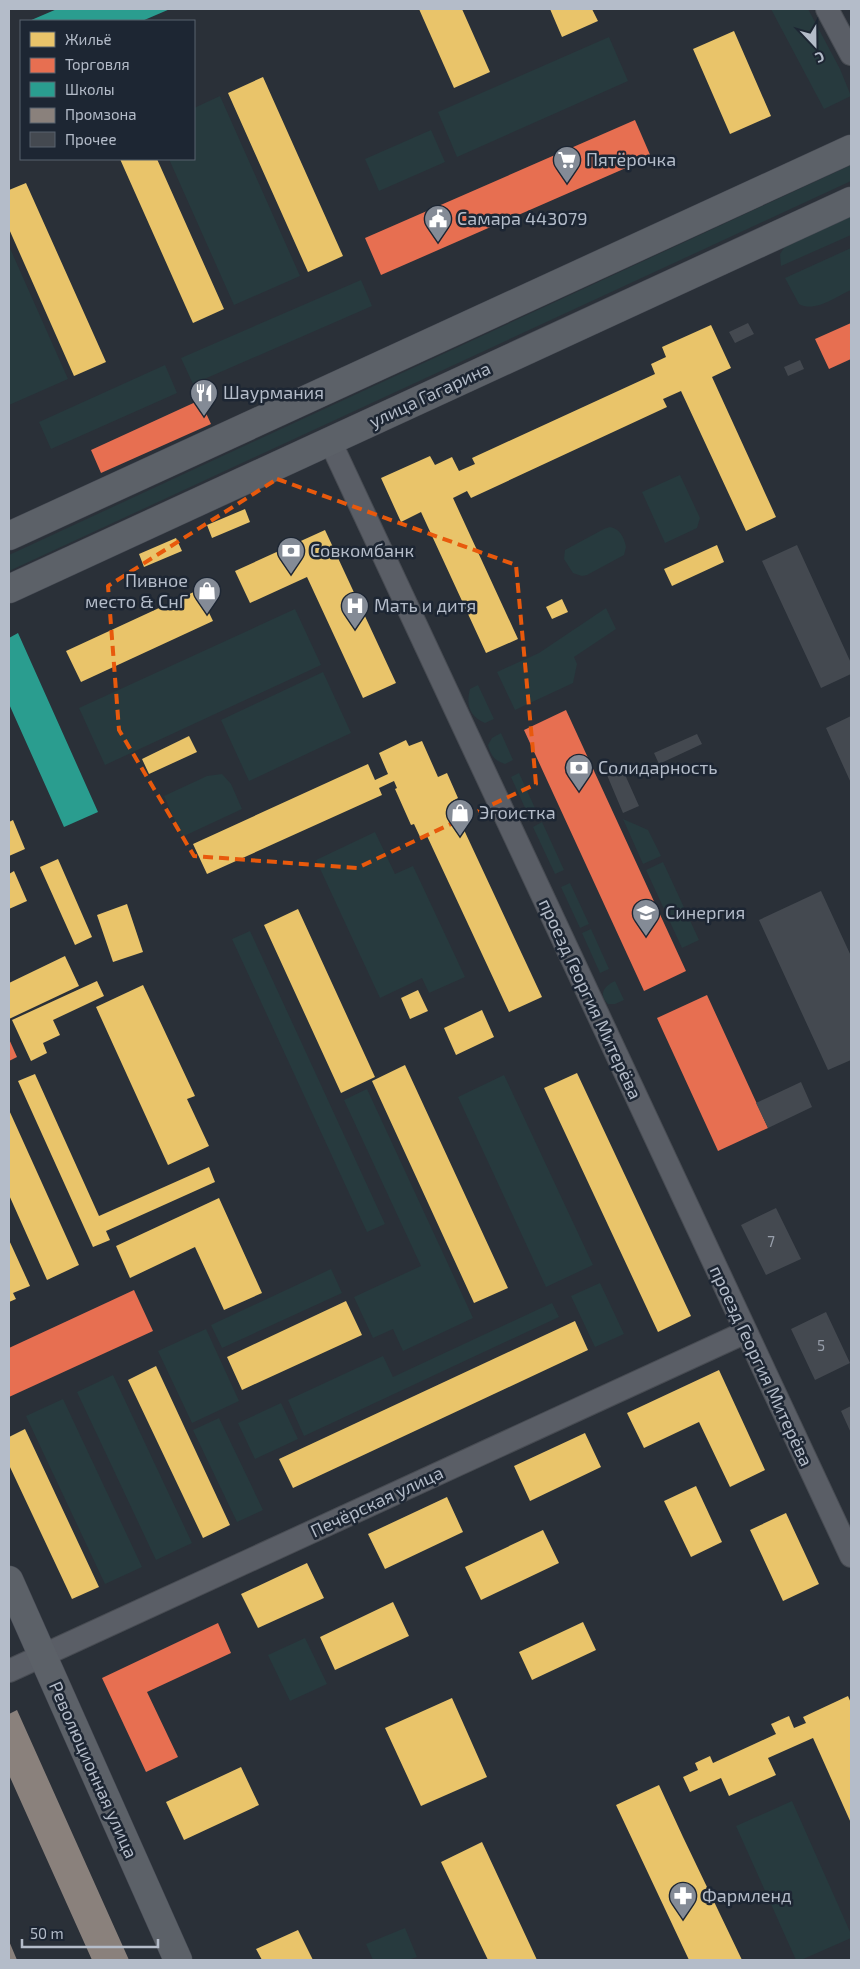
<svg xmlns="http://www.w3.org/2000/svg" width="860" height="1969" viewBox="0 0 860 1969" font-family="'Exo 2',sans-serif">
<rect width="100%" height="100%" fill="#2a3038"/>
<!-- green -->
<path fill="#273a3e" d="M771,9H808L840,69L851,96L824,109Z
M609,37L628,81L457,157L438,112Z
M220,96L300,276L234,305L169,159H194V108Z
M431,130L445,162L379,191L365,159Z
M851,165V181L9,571V555Z
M851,216V235L781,266L780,254L786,245Z
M9,246L68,379L9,405Z
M851,248V290C837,296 815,313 799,304L785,278Z
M361,280L372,306L193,384L181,358Z
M165,365L177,393L51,449L39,422Z
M680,475L700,518L697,528L665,543L642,492Z
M610,527C620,529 624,537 626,547L624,555L587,575L582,576L573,573L564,559L565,550L604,529Z
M606,608L616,629L574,657L577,664L573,683L515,710L497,672L539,653Z
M295,609L321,665L105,765L79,708Z
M323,672L351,733L249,781L221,720Z
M478,685L494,719L485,723C469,717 466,704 470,689Z
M501,733L513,760L505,764C494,760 491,756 488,745L492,738Z
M519,773L539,817L531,821L511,777Z
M222,774L231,784L242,809L182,837L164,796L207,776Z
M623,819L648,830L661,856L643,864Z
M542,822L564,870L555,874L533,827Z
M375,832L395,874L413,866L465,977L429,993L422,978L380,998L316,860Z
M663,862L699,940L682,948L646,870Z
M570,883L589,924L580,928L561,887Z
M591,929L609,969L600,973L582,933Z
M250,931L385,1224L367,1232L232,939Z
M615,981L624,1000L615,1004H608C598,994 604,986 615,981Z
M504,1075L593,1265L546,1287L458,1097Z
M367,1089L473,1318L403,1351L393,1329L373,1338L354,1297L421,1266L344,1100Z
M331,1269L342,1293L222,1348L211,1325Z
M600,1283L624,1334L595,1347L571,1296Z
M552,1303L559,1317L304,1436L288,1400L383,1356L393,1377Z
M206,1329L239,1401L192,1423L158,1351Z
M113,1375L192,1543L156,1560L77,1392Z
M63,1399L142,1567L105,1584L26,1416Z
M281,1403L298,1439L255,1459L238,1423Z
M219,1418L263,1510L237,1522L193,1430Z
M305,1638L327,1684L290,1701L268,1655Z
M792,1801L851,1934V1938L801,1960H796L736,1826Z
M405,1928L417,1957L408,1960H373L366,1944Z"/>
<!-- homes -->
<path fill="#e9c46a" d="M419,9H462L490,72L454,88Z
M550,9H592L598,21L562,37Z
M734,31L771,116L730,134L693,49Z
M263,77L343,256L308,272L228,93Z
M120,159H157L224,309L193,323Z
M26,183L106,362L74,376L9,229V190Z
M711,325L731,368L712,377L776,517L746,531L681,391L663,399L667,407L471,498L467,491L453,498L518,639L486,653L421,512L401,522L381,478L430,456L435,465L452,457L459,471L475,464L472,458L655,374L651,364L666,357L662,347Z
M245,509L250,522L212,538L207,525Z
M325,530L396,683L363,698L307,577L250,603L235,571Z
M176,538L182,551L144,567L139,554Z
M717,545L724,562L672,586L664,569Z
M198,590L213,621L81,682L66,651Z
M562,599L568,612L552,619L546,607Z
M189,736L197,752L149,774L142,759Z
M406,740L409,746L422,741L438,777L447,773L458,798L451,802L542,997L509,1012L427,836L421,839L414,824L411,825L395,789L397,788L394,781L379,788L382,795L207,874L193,844L368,764L375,780L388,774L379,753Z
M13,820L25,849L9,856V822Z
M58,859L92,937L75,945L40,867Z
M14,871L27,901L9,909V874Z
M127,904L143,952L113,962L97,915Z
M298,909L375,1077L341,1093L264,925Z
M65,956L79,986L9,1019V983Z
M97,981L104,996L53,1020L60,1035L43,1043L47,1053L31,1061L12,1020Z
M143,985L195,1096L187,1099L209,1146L168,1165L96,1007Z
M418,990L428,1011L410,1019L401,998Z
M482,1010L494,1037L456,1055L444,1028Z
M405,1065L508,1288L474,1303L372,1081Z
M577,1073L691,1316L658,1332L544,1088Z
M35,1074L99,1216L209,1167L215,1182L106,1231L110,1240L93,1247L18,1081Z
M9,1110L79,1265L47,1280L9,1195Z
M219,1198L262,1293L224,1310L195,1247L130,1278L116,1246Z
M9,1240L30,1286L13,1293L16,1299L9,1302Z
M346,1301L362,1335L242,1390L227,1357Z
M575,1321L588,1350L293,1488L279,1459Z
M156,1366L230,1525L203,1538L128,1380Z
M719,1370L765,1470L730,1487L699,1422L644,1448L627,1413Z
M25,1429L99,1587L72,1599L9,1465V1437Z
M585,1433L601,1467L530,1501L514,1466Z
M696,1486L722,1542L691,1557L664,1501Z
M447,1497L463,1532L385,1569L368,1534Z
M786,1513L819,1584L783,1601L750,1530Z
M543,1530L559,1563L481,1600L465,1567Z
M307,1563L324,1598L258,1628L241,1594Z
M393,1602L409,1636L335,1670L320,1637Z
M583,1622L596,1650L532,1680L519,1652Z
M848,1696L851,1703V1823L813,1738L768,1758L776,1775L729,1796L721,1778L690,1792L683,1777L698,1770L695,1763L710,1756L713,1763L776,1734L771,1724L789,1716L794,1728L806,1723L803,1717Z
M452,1698L487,1777L421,1806L385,1728Z
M241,1767L259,1805L184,1840L166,1802Z
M659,1785L683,1837L742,1960H689L616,1805Z
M482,1842L537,1960H488L474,1931L441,1862Z
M298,1930L313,1960H262L256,1949Z"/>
<!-- shops -->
<path fill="#e76f51" d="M635,120L651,157L381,275L365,238Z
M851,323V359L829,369L815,339Z
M200,400L211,424L101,473L91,450Z
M566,710L686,971L644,991L524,730Z
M707,995L768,1128L718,1151L657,1018Z
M9,1039L17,1057L9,1061Z
M134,1290L153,1331L9,1397V1348Z
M218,1623L231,1653L147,1692L178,1757L146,1772L102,1678Z"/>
<!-- schools -->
<path fill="#2a9d8f" d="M57,9H170L142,21H29Z
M18,633L98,812L64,827L9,704V638Z"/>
<!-- industry -->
<path fill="#8a817c" d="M17,1710L129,1960H92L9,1775V1714Z
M9,1941L17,1960H9Z"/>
<!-- building -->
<path fill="#444950" d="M748,323L754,334L735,343L729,332Z
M800,360L804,369L788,376L784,367Z
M797,545L851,663V674L821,688L762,561Z
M851,716V783L826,728Z
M697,734L702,744L659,764L654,753Z
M622,768L639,806L623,813L607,775Z
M821,891L851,956V1060L828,1070L759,920Z
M801,1082L812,1107L768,1128L756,1103Z
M776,1208L801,1259L766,1275L741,1225Z
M826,1312L850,1363L815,1380L791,1329Z
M851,1406V1433L841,1411Z"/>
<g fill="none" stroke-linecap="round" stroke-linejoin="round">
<defs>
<path id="minor" d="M827,9L851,54
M330,441L851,1556
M9,1671L746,1332"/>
<path id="major" d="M9,536L851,149
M9,589L851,201
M9,1580L178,1960"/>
</defs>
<!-- minor casing -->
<use href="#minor" stroke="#484c53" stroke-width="24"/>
<!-- major casing -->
<use href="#major" stroke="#484c55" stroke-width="29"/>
<!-- minor -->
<use href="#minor" stroke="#5a5e66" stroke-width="22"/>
<!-- major -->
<use href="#major" stroke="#5c6168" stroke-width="28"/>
</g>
<!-- marked area -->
<path fill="none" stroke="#e8590c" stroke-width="4" stroke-dasharray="10 6" stroke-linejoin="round" d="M277,479L516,565L536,784L357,868L194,856L119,730L108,586Z"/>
<!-- icons -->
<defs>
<symbol id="supermarket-pin" viewBox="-11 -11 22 30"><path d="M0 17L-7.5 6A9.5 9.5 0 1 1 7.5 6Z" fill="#848b96" stroke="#1d2633"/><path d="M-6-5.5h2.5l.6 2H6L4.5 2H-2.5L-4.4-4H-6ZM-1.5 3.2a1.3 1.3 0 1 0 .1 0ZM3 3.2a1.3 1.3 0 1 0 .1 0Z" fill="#fff"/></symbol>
<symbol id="civic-pin" viewBox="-11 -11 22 30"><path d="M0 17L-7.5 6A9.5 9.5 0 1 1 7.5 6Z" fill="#848b96" stroke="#1d2633"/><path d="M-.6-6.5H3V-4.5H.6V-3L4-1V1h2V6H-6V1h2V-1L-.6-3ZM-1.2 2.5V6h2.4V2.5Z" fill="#fff"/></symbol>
<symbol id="restaurant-pin" viewBox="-11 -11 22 30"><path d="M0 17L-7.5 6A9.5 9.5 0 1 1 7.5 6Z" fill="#848b96" stroke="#1d2633"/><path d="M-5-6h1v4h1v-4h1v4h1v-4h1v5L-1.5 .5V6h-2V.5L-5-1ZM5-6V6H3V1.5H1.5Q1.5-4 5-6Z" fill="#fff"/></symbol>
<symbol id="bank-pin" viewBox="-11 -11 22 30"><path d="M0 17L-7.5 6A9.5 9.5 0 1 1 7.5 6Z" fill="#848b96" stroke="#1d2633"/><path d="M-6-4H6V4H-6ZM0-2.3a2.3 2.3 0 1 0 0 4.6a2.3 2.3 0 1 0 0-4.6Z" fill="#fff"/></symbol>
<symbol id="shop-pin" viewBox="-11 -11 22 30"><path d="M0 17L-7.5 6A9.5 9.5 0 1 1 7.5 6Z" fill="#848b96" stroke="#1d2633"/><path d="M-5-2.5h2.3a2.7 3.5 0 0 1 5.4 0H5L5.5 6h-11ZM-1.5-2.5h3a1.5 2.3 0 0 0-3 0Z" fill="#fff"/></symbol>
<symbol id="hospital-pin" viewBox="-11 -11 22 30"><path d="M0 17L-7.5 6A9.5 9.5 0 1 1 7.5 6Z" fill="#848b96" stroke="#1d2633"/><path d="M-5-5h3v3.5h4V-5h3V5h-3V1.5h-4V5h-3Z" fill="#fff"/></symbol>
<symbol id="university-pin" viewBox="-11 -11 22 30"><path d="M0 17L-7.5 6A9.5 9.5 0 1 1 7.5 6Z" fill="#848b96" stroke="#1d2633"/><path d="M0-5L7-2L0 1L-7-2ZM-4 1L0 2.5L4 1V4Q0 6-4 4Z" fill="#fff"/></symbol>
<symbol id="pharmacy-pin" viewBox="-11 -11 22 30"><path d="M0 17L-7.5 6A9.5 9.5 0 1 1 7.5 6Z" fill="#848b96" stroke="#1d2633"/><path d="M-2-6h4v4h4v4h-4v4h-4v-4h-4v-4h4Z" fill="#fff"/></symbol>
</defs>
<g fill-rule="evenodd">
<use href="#supermarket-pin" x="551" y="144" width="32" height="43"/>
<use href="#civic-pin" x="422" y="203" width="32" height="43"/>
<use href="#restaurant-pin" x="188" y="377" width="32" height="43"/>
<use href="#bank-pin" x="275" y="535" width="32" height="43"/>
<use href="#shop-pin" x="191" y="575" width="32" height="43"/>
<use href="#hospital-pin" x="339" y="590" width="32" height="43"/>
<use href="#bank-pin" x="563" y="752" width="32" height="43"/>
<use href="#shop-pin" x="444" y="797" width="32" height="43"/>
<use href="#university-pin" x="630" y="897" width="32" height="43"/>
<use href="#pharmacy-pin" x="667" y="1880" width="32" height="43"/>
</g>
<g text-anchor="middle" stroke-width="5" stroke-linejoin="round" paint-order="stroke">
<!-- number labels -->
<g font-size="15" fill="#989fab">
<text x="771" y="1247">7</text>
<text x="821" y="1351">5</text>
</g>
<!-- poi labels -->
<g font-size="18" fill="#b4bcc9" stroke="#1d2633" text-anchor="start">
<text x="586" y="166">Пятёрочка</text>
<text x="457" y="225">Самара 443079</text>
<text x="223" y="399">Шаурмания</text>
<text x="310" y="557">Совкомбанк</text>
<text x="188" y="587" text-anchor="end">Пивное<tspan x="188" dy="21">место &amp; СнГ</tspan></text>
<text x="374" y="612">Мать и дитя</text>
<text x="598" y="774">Солидарность</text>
<text x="479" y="819">Эгоистка</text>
<text x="665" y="919">Синергия</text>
<text x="702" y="1902">Фармленд</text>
</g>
<!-- street labels -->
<g font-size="18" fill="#b4bcc9" stroke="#1d2633">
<text transform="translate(430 395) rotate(-25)" y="6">улица Гагарина</text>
<text transform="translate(590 999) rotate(65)" y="6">проезд Георгия Митерёва</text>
<text transform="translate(761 1366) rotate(65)" y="6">проезд Георгия Митерёва</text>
<text transform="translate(377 1502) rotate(-25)" y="6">Печёрская улица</text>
<text transform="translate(93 1770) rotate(66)" y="6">Революционная улица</text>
</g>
</g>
<!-- border -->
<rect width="860" height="1969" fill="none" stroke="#b4bcc9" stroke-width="20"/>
<!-- legend -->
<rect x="20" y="20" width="175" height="140" fill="#1d2633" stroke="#59626f"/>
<rect x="30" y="32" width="25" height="15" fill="#e9c46a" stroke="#59626f"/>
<text x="65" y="45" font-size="15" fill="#b4bcc9">Жильё</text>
<rect x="30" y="58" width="25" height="15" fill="#e76f51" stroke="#59626f"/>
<text x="65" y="70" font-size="15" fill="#b4bcc9">Торговля</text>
<rect x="30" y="82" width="25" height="15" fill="#2a9d8f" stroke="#59626f"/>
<text x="65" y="95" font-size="15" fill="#b4bcc9">Школы</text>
<rect x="30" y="108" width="25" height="15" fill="#8a817c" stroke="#59626f"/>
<text x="65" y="120" font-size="15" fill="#b4bcc9">Промзона</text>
<rect x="30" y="132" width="25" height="15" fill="#444950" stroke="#59626f"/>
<text x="65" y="145" font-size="15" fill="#b4bcc9">Прочее</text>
<!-- north arrow -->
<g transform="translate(815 45) rotate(158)" stroke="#1d2633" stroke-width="4" paint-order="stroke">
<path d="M0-4L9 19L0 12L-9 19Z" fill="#b4bcc9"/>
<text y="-8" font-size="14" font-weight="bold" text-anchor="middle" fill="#b4bcc9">С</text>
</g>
<!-- scale -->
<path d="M22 1939v8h136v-8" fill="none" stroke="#b4bcc9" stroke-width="2.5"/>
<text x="30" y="1939" font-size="15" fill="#b4bcc9" stroke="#1d2633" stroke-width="4" paint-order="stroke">50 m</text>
</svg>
